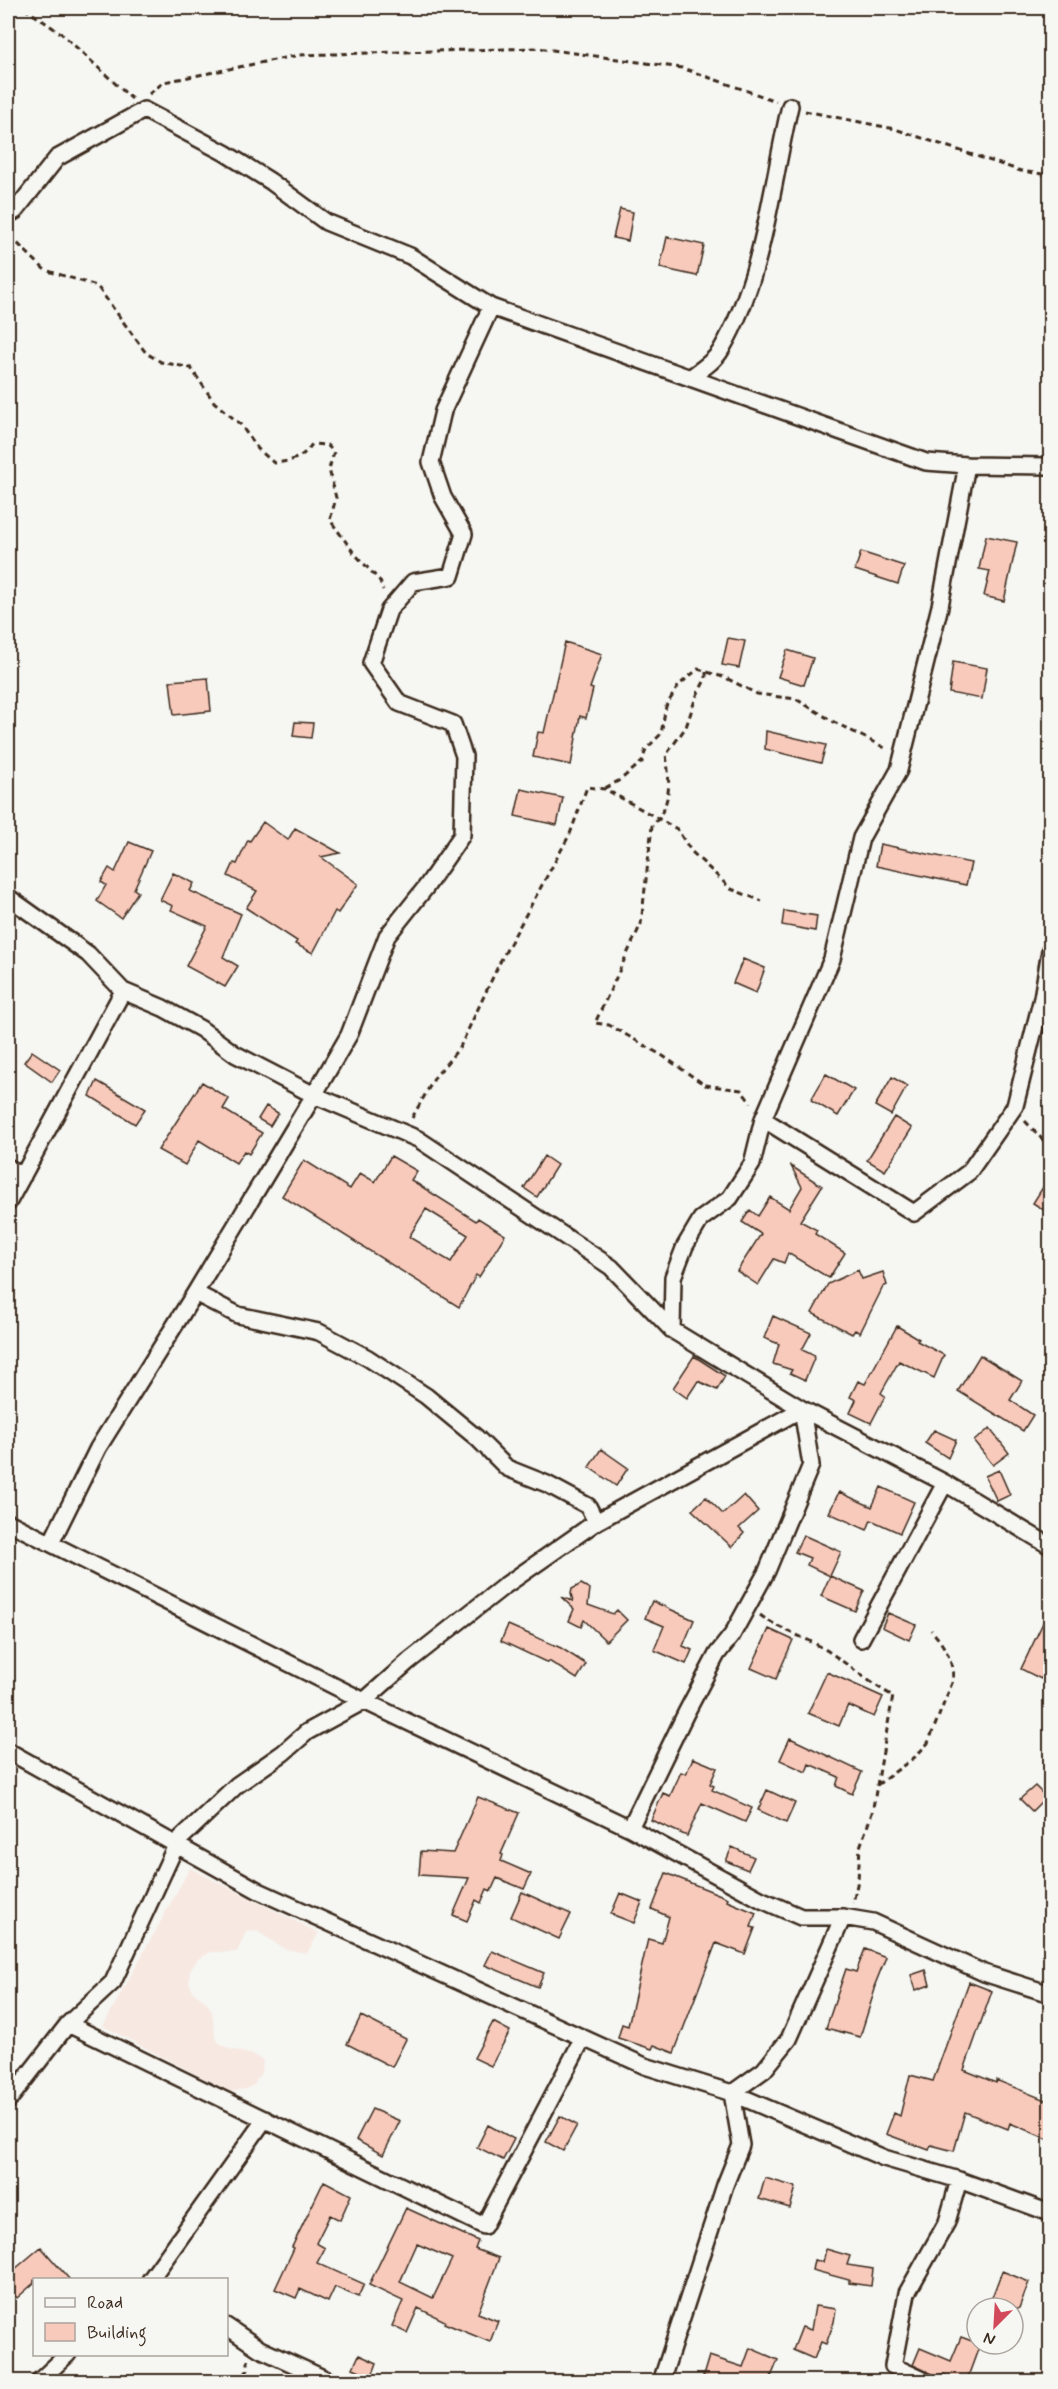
<svg xmlns="http://www.w3.org/2000/svg" width="1058" height="2389" viewBox="0 0 1058 2389" font-family="Mynerve,sans-serif">
<rect width="100%" height="100%" fill="#f6f6f2"/>
<filter id="ink" filterUnits="userSpaceOnUse"><feTurbulence type="fractalNoise" baseFrequency=".0167" numOctaves="2"/><feDisplacementMap in="SourceGraphic" scale="12" xChannelSelector="R" yChannelSelector="G"/><feConvolveMatrix kernelMatrix="1 2 1 2 8 2 1 2 1" color-interpolation-filters="sRGB"/></filter>
<g filter="url(#ink)">
<!-- built -->
<path fill="#f7e9e2" d="M190,1868L319,1933L307,1953L284,1949L257,1931L246,1932L237,1952H211L198,1959L190,1971L189,1982L193,1992L207,2003L212,2011L215,2037L219,2043L230,2049L253,2055L263,2060L261,2073L254,2085L246,2089L230,2092L103,2026Z"/>
<!-- building -->
<path fill="#f8cabc" stroke="#3b2a1e" stroke-width="1.5" fill-rule="evenodd" d="M620,209L633,212L628,241L613,238Z
M667,237L704,245L697,276L660,268Z
M986,536L1017,542L1004,601L984,596L990,571L979,569Z
M861,552L904,566L898,584L855,570Z
M728,638L745,641L739,668L722,665Z
M565,642L602,654L590,688L593,689L586,718L580,716L571,765L533,757L538,732L544,733Z
M787,650L813,658L804,685L778,677Z
M953,662L987,668L982,699L949,693Z
M208,678L211,711L174,715L170,681Z
M295,722L313,723L311,738L293,736Z
M766,731L826,745L821,763L765,749Z
M521,789L563,798L557,825L515,816Z
M263,822L288,840L295,828L340,853L321,857L358,884L338,913L335,911L313,953L295,944L297,941L246,908L257,891L228,876L234,863L237,864L248,840L250,841Z
M129,842L151,851L134,889L138,892L121,918L97,901L106,885L101,882L109,868L115,872Z
M880,844L971,863L966,885L876,866Z
M173,873L194,883L190,891L241,914L223,957L238,966L225,987L186,966L207,926L171,910L173,906L160,900Z
M784,911L817,916L815,931L782,925Z
M743,959L765,968L756,993L733,983Z
M32,1051L60,1070L52,1082L24,1062Z
M826,1074L854,1090L838,1116L811,1100Z
M892,1077L907,1086L891,1115L875,1106Z
M97,1081L145,1109L135,1124L90,1096Z
M202,1082L229,1099L223,1109L262,1133L249,1154L244,1151L236,1163L199,1140L185,1165L158,1150Z
M266,1106L278,1113L270,1126L258,1119Z
M894,1117L912,1128L885,1171L867,1160Z
M391,1156L417,1171L411,1180L476,1221L478,1218L505,1235L479,1277L476,1275L459,1307L282,1196L304,1160L350,1189L360,1173L375,1182ZM426,1209L468,1235L451,1262L409,1237Z
M544,1156L557,1165L537,1197L524,1188Z
M791,1166L822,1186L800,1221L817,1230L815,1234L845,1253L829,1278L788,1253L784,1263L774,1259L758,1285L737,1271L761,1234L742,1222L750,1210L758,1216L770,1197L789,1209L802,1187Z
M1050,1176V1214L1033,1203Z
M858,1270L862,1279L883,1272L887,1285L883,1287L860,1333L855,1330L852,1334L812,1313L828,1284Z
M773,1316L811,1333L802,1350L815,1356L805,1380L790,1373L792,1370L773,1364L779,1344L764,1338Z
M897,1326L919,1339L917,1341L944,1355L934,1378L899,1361L881,1393L885,1396L871,1423L850,1413L856,1400L850,1397L858,1381L865,1384Z
M980,1355L1022,1381L1010,1400L1033,1415L1023,1431L958,1391Z
M694,1356L725,1376L717,1390L698,1381L687,1398L673,1388Z
M990,1428L1009,1453L993,1465L974,1441Z
M934,1430L956,1440L948,1458L925,1443Z
M601,1449L628,1468L616,1486L589,1467Z
M999,1470L1010,1495L997,1501L985,1476Z
M881,1487L914,1502L900,1533L871,1520L867,1530L829,1513L839,1492L872,1507Z
M744,1495L758,1511L739,1528L744,1533L732,1547L692,1510L706,1497L723,1514Z
M803,1535L841,1552L830,1576L807,1565L810,1558L795,1552Z
M830,1576L864,1591L855,1611L821,1596Z
M581,1584L590,1589L588,1605L613,1614L617,1610L627,1620L606,1641L584,1620L581,1627L569,1621L574,1609L561,1597L573,1601L571,1594L572,1589Z
M652,1601L694,1620L683,1646L692,1650L686,1664L654,1650L664,1626L645,1618Z
M1050,1608V1660L1041,1679L1021,1669Z
M888,1613L916,1625L909,1640L882,1627Z
M508,1625L561,1648L586,1664L577,1679L549,1661L548,1663L501,1641Z
M769,1629L793,1640L776,1679L751,1668Z
M827,1672L883,1697L874,1717L848,1705L839,1726L808,1713Z
M790,1738L862,1772L852,1794L836,1786L839,1777L809,1764L806,1772L780,1760Z
M693,1758L717,1768L710,1784L714,1786L712,1790L752,1808L745,1822L702,1803L687,1836L651,1820L663,1793L670,1796L681,1772L686,1774Z
M1035,1786L1046,1797L1032,1811L1020,1799Z
M767,1790L795,1803L786,1823L758,1810Z
M478,1797L519,1813L501,1854L503,1855L501,1861L531,1874L524,1889L497,1878L491,1891L487,1889L481,1903L476,1900L467,1921L453,1915L469,1878L419,1875L421,1851L453,1853Z
M732,1847L754,1857L748,1870L726,1861Z
M666,1873L728,1898L727,1901L756,1913L751,1927L755,1928L745,1954L716,1943L674,2053L654,2045L652,2049L618,2038L622,2024L628,2026L648,1939L662,1943L669,1917L652,1909Z
M522,1892L571,1914L559,1939L511,1917Z
M620,1893L642,1902L634,1923L611,1914Z
M865,1949L886,1957L874,1987L876,1986L860,2037L826,2028L846,1969L856,1972Z
M492,1951L544,1973L538,1987L485,1965Z
M926,1970L930,1985L916,1990L911,1975Z
M969,1982L992,1991L964,2070L996,2083V2080L1050,2102V2140L1010,2123L1008,2129L965,2112L954,2151L931,2145L929,2150L886,2134L894,2113L900,2116L910,2075L933,2081Z
M361,2016L406,2039L392,2067L347,2044Z
M493,2022L510,2031L491,2066L474,2058Z
M372,2109L400,2121L383,2155L356,2140Z
M560,2116L577,2125L563,2151L546,2142Z
M488,2125L514,2139L503,2160L477,2147Z
M765,2178L796,2187L790,2208L759,2199Z
M324,2181L351,2195L340,2220L330,2215L316,2243L325,2248L317,2263L364,2284L358,2297L335,2287L328,2302L300,2289L296,2298L275,2289L294,2248L292,2247Z
M406,2208L478,2241L475,2249L499,2258L478,2313L498,2321L490,2342L444,2323L445,2321L418,2308L407,2333L392,2326L403,2301L369,2285ZM417,2244L452,2259L433,2298L400,2282Z
M41,2247L70,2280H34V2283L17,2298L8,2287V2275Z
M826,2249L850,2256L847,2265L873,2269L871,2286L849,2283V2280L812,2270L814,2260L823,2262Z
M1002,2271L1029,2282L1019,2308H988Z
M815,2306L836,2309L834,2322L826,2344L821,2342L814,2359L793,2350L802,2327L811,2330Z
M961,2337L980,2344L966,2382L942,2374L940,2378L913,2365L920,2348L951,2361Z
M750,2348L778,2360L771,2377L777,2379V2382H720L703,2376L709,2356L743,2367Z
M359,2355L377,2363L372,2376L353,2368Z"/>
<g fill="none" stroke-linecap="round" stroke-linejoin="round">
<defs>
<path id="minor" d="M8,215L15,211L57,158L144,110L225,153L270,181L326,222L410,256L491,307L926,462L967,465L1050,466
M491,307L443,411L431,462L443,497L464,534L451,576L413,582L389,610L371,663L399,703L453,724L464,756L462,835L426,887L387,936L349,1035L314,1095L418,1139L611,1267L672,1330L802,1409L945,1483L1050,1546
M690,378C700,370 715,361 721,350C764,277 771,187 790,106
M8,897L88,954L123,991L163,1008L201,1029L235,1054L314,1095L195,1293L98,1448L51,1543
M763,1119L914,1213L969,1172L1015,1106L1042,998L1050,951
M8,1167L23,1176
M8,1203L123,991
M195,1293L238,1315L319,1332L368,1358L426,1396L477,1438L507,1468L547,1484L588,1506L596,1522
M672,1330L673,1277L685,1246L701,1219L730,1198L752,1164L763,1119L832,959L861,838L899,770L940,606L967,465
M8,1522L364,1701L630,1828L762,1900L801,1917H843L873,1922L984,1973L1050,1994
M861,1639L945,1483
M8,1751L259,1891L645,2066L732,2093L884,2158L959,2180L1050,2213
M630,1828L686,1713L717,1654L732,1635L767,1571L811,1465L802,1409
M68,2024L484,2226L583,2038
M8,2101L68,2024L113,1982L178,1841L237,1785L283,1753L307,1732L364,1701L409,1661L503,1587L596,1522L802,1409
M150,2280L265,2119
M226,2326L260,2349L332,2382
M38,2382L68,2354
M661,2382L725,2185L741,2145L732,2093L764,2070L789,2039L843,1917
M928,2382L893,2366L907,2293L947,2222L959,2180"/>
</defs>
<!-- minor casing -->
<use href="#minor" stroke="#3b2a1e" stroke-width="20"/>
<!-- path -->
<path stroke="#3b2a1e" stroke-width="3" stroke-dasharray="6 4.5" stroke-linecap="butt" d="M24,8L62,34L132,99
M149,94L164,82L299,55L538,48L682,68L776,101
M805,111L895,129L1021,171L1050,175
M8,241L16,242L45,270L97,286L146,353L161,362L191,368L214,402L240,424L258,449L274,463C292,461 302,459 312,444L327,445L334,452L329,469L336,498L330,520L354,553L380,581L383,590
M706,672V678L696,697L686,727L666,755C670,781 672,805 652,826L641,924L595,1023L609,1025L663,1056L705,1085L741,1090L751,1103
M605,788L620,780L642,762L646,749L661,734L666,706L679,685L698,669L726,678L757,694L796,699L834,722L887,749
M412,1118L435,1077L460,1047L501,960L570,834L587,787L605,789L677,829L691,851L731,889L762,901
M1025,1121L1043,1140L1050,1143
M760,1615C779,1629 802,1636 823,1648C847,1663 868,1682 893,1696L872,1813L860,1847L858,1880L853,1903
M877,1785L915,1757L928,1743L952,1683C956,1664 943,1643 931,1630
M238,2382L248,2370V2360"/>
<!-- minor -->
<use href="#minor" stroke="#f6f6f2" stroke-width="15"/>
</g>
</g>
<!-- margin -->
<rect width="1058" height="2389" fill="none" stroke="#f6f6f2" stroke-width="30"/>
<rect x="15" y="15" width="1028" height="2359" fill="none" stroke="#3b2a1e" stroke-width="2" filter="url(#ink)"/>
<!-- legend -->
<rect x="33" y="2278" width="195" height="78" fill="#f6f6f2" stroke="#aba49d" stroke-width="1.5"/>
<rect x="45" y="2298" width="30" height="9" fill="#f6f6f2" stroke="#aba49d" stroke-width="1.5"/>
<text x="87" y="2308" font-size="18" fill="#3b2a1e">Road</text>
<rect x="45" y="2323" width="30" height="18" fill="#f8cabc" stroke="#aba49d" stroke-width="1.5"/>
<text x="87" y="2338" font-size="18" fill="#3b2a1e">Building</text>
<!-- north arrow -->
<g transform="translate(995 2326) rotate(204)"><circle r="28" fill="#f6f6f2" stroke="#aba49d" stroke-width="1.5"/>
<path d="M0-4.5L10 22L0 15L-10 22Z" fill="#d1495b"/>
<text y="-9" font-size="16" font-weight="bold" text-anchor="middle" fill="#3b2a1e">N</text>
</g>
</svg>
